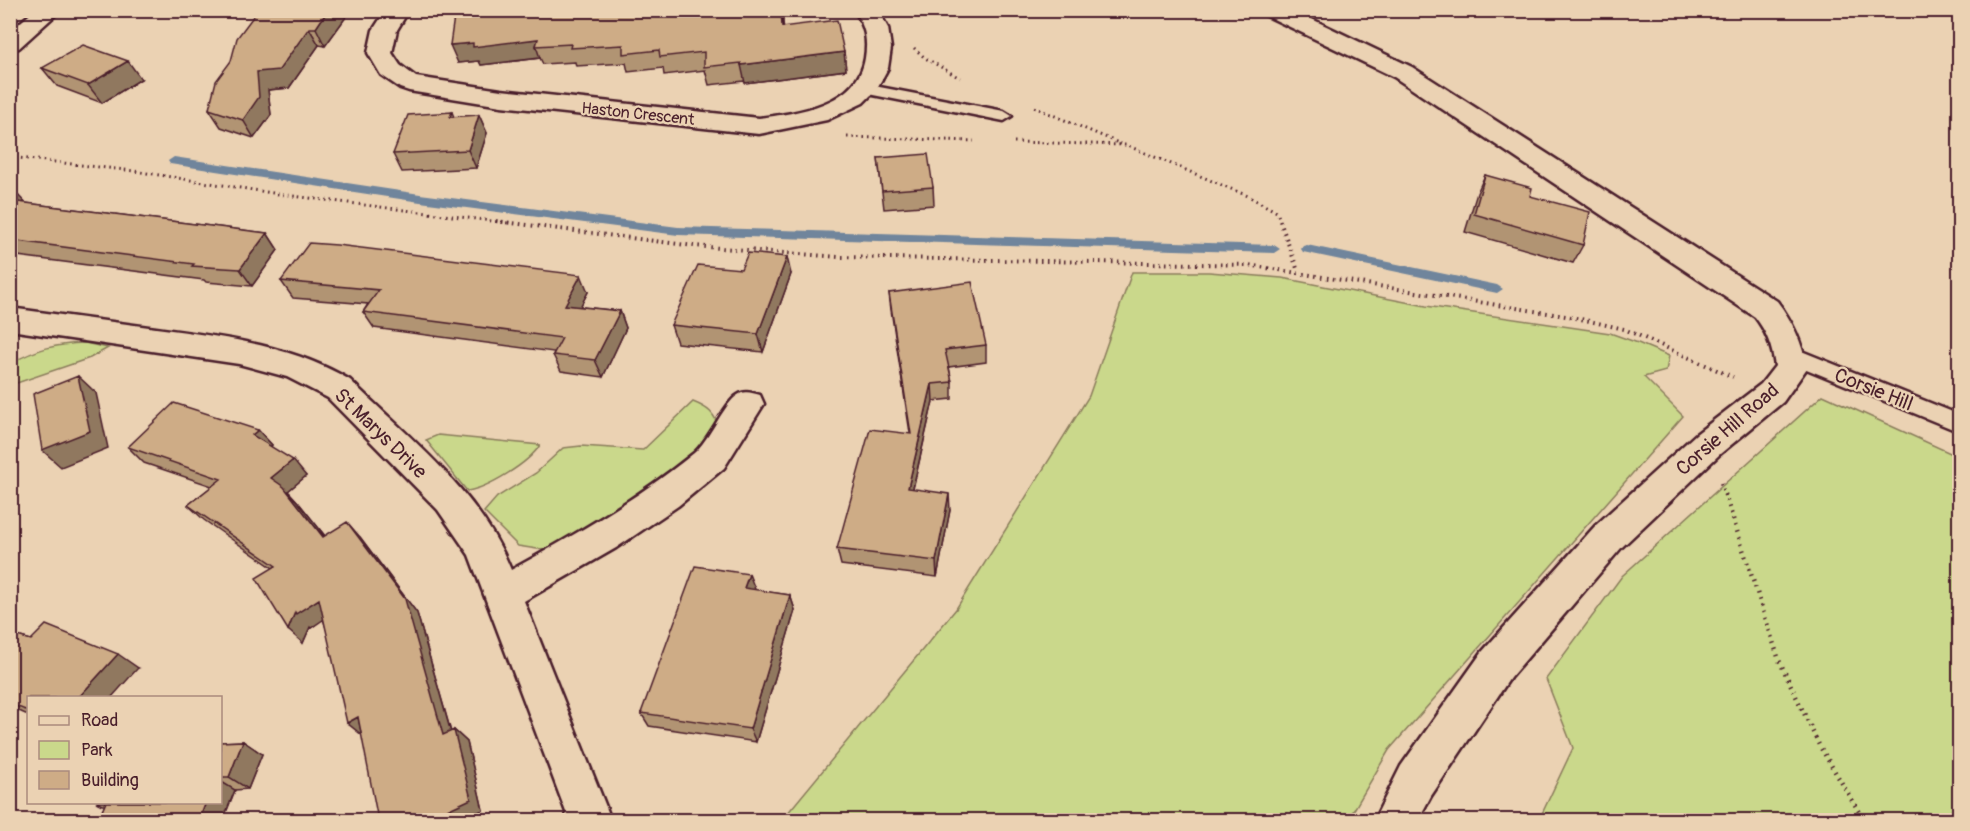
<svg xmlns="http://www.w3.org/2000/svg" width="1970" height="831" viewBox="0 0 1970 831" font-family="Pangolin,sans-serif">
<rect width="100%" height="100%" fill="#ebd2b3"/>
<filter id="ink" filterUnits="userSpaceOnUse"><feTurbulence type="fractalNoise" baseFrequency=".0167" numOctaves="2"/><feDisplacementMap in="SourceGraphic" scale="12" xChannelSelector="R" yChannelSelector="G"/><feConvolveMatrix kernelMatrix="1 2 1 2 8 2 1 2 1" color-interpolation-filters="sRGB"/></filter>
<g filter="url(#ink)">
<!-- green -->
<path fill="#cad88b" stroke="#8a7c5b" stroke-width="1.5" d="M1132,272H1209L1282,278L1426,306L1610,333L1638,343L1669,356L1666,371L1644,377L1683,416L1389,750L1348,820H782L956,609L1089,396Z
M85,343L108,348L90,358L11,385V363C37,349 55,344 85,343Z
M1823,395L1959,457V820H1539L1573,748L1546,679L1622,576Z
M693,402C708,408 715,413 719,429L657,494L550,551L518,546L484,512L497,497L536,473L563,448L581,446L643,450Z
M438,435L540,445C529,463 488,488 467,491L426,440Z"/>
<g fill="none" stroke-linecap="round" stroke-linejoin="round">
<!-- stream -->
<path fill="#6f859c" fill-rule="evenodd" d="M174,157L420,194L678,227L1274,245L1280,249L1274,253L678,235L420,202L170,164L168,161Z
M1307,245L1497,285L1503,289L1497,293L1303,252L1301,249L1303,246Z"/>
<defs>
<path id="lane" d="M864,84L1004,111L1012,116L1004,121L858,92L856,89Z
M1789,346L1960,415V432L1782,359L1779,354L1782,349Z"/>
<path id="street" d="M35,10H61L19,48L10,50V31Z
M386,10H409L397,30L392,53L400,65L416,77L501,90L759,118C797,113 858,105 865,58C868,39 865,26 854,10H878L888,28L891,48L888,68L876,90L863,103L827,120L759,134L501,106L409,91L400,88L381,75L368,53L373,30Z
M1262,10H1293L1412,67L1777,301C1793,322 1802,342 1807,368L1783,402L1720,454L1622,547L1510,678L1431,796L1418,820H1374L1401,766L1482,652L1596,525L1696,434L1761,384L1775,366C1772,347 1767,332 1755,317L1394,77L1265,15Z
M10,308C59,315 108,321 156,328C223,337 292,345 350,380C409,438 480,492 511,570C575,535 637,499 694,453C709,441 725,402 738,395C745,390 752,393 760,395L764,404L724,468L678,506L616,548L524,601L608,812L609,820H567L566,812L469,555L438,510L328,398L287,377L239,364L10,330Z"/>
</defs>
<!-- lane casing -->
<use href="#lane" stroke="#4a1f2b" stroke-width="5"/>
<!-- street casing -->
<use href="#street" stroke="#4a1f2b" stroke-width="5"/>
<!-- path-far2 -->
<path stroke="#4a1f2b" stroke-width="3" stroke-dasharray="1.5 4" stroke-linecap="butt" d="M914,48L925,58L960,78
M1034,107L1121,144
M847,137L974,141
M1014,142L1126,145L1248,196L1277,212L1281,223
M10,157L134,171L285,195L508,223"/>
<!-- path-far1 -->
<path stroke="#4a1f2b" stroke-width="4" stroke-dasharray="1.5 4.5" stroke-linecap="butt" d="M496,221L694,246L839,257L1248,265L1572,317L1624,329L1733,377
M1280,221L1298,271
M1721,483L1725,496"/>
<!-- path -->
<path stroke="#4a1f2b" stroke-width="4.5" stroke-dasharray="1.5 5" stroke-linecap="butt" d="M1725,494L1779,660L1819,745L1864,820"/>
<!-- lane -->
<use href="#lane" fill="#ebd2b3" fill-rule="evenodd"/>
<!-- street -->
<use href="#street" fill="#ebd2b3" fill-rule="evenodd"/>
</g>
<!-- wall -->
<path fill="#b19473" stroke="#4a1f2b" stroke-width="1.5" d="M351,10L325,46L319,45L289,88L268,90L271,115L254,138L221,127L209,109L231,61Z
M455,10H782L783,26L844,52L846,70L745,83L744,81L709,85L705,70L664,75L663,68L628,72L626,63L576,66L575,62L543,64L540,58L481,65L479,61L458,63Z
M42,68L141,79L102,103L57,86Z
M452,112L454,117L479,115L487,133L476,168L402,172L393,154Z
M878,158L933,187L934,205L884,209Z
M1485,175L1530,196L1583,245L1573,263L1465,232L1477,193Z
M10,193L25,203L267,233L278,250L252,286L206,282L204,280L10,255Z
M791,274L763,352L677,343L671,325Z
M281,281L588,292L580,307L620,311L626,328L603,377L561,371L553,355L554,352L374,328L363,312L368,304L293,298Z
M889,293L986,345V362L949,367L952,382V399L933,401L913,489L950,510L937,577L841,565L837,549L910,433L891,310Z
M258,430L272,445L271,447L306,476L288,491L298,502L325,536L360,537L417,613L451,732L454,730L467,742L483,810L362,735L323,619L311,628L310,627L303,643L273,568L204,520L188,505L212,486L144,463L128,447Z
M755,589L754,590L790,595L795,610L756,742L649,726L641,713Z
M10,634L31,640L138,668L28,698V715L10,707Z
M243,741L262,754L248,789L235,790L223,820H98L105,805H102L96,802H220V742Z"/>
<!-- shaded-wall -->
<path fill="#90785e" stroke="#4a1f2b" stroke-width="1.5" d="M328,10H351L325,46L316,28Z
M781,10H782L785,44L782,27Z
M309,28L319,45L289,88L268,90L271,115L254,138L243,120L257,72Z
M538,39L536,46L540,58L481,65L479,61L458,63L450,45L473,43Z
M844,52L846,70L745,83L741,65Z
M128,61L141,79L102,103L88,85Z
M479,115L487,133L476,168L468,150Z
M16,193L32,210L10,203V199Z
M267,233L278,250L252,286L240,269Z
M787,257L791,274L763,352L758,334Z
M581,275L588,292L572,322L565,305Z
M620,311L626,328L603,377L595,360Z
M78,376L96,393L108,448L61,467L42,450Z
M932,384L933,401L909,505L908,488Z
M258,430L272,445L266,451L252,435Z
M293,460L306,476L288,491L298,502L337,551L271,478Z
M949,494L950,510L937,577L936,561Z
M347,522L360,537L417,613L455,747L443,735Z
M749,574L755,589L750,604L744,588Z
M790,595L795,610L756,742L750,729Z
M319,599L333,613L311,628L310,627L303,643L288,630L295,612Z
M118,654L138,668L111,698H78Z
M358,717L362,735L347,723Z
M454,730L467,742L483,810L460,820H445L443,812Z
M243,741L262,754L248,789L229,777Z
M220,781L235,790L223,820H199L206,802H220Z"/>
<!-- building -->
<path fill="#ceac86" stroke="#4a1f2b" stroke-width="1.5" d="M258,10H328L316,28H309L279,70L257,72L259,97L243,120L209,109L216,81L231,61L237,38Z
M455,10H781L782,27L837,20L844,52L741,65V63L704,67V52L660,57L659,50L623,54V45L570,48L571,44L536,46L538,39L473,47V43L450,45Z
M83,45L128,61L88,85L42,68Z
M452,112L450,117L479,115L468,150L393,154L408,115Z
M928,154L933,187L882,191L878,158Z
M1485,175L1532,188L1530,196L1590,212L1583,245L1474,214Z
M10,193H16L10,199Z
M10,201L267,233L240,269L192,266L194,264L10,240Z
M309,243L337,245L581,275L565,305L620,311L595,360L553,355L562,338L363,312L379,290L281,281Z
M748,253L787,257L758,334L671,325L698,265L741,269Z
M972,282L986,345L945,350L952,382L932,384L908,488L949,494L936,561L837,549L870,429L911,434L889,293Z
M78,376L90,431L42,450L33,394Z
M174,403L258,430L252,435L293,460L271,478L284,487L323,537L347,522L405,599L443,735L454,730L471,799L443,812L445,820H378L358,717L347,723L319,599L296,614L295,612L288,630L256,578L276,566L188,505L221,479L128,447Z
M695,566L749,574L744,588L790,595L750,729L641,713Z
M46,625L118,654L78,698H28V711L10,704V634L31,640Z
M243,741L229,777H220V742Z
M106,802H206L199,820H98Z"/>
</g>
<g text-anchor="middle" stroke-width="4.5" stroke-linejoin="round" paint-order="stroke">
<!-- far-street labels -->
<g font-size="16" fill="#4a1f2b" stroke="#ebd2b3">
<text transform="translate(638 113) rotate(6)" y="6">Haston Crescent</text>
</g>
<!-- street labels -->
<g font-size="20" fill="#4a1f2b" stroke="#ebd2b3">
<text transform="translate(1874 389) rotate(22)" y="7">Corsie Hill</text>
<text transform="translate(1727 429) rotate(-41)" y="7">Corsie Hill Road</text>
<text transform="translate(381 433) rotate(44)" y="7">St Marys Drive</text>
</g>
</g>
<!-- margin -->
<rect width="1970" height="831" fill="none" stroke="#ebd2b3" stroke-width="36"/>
<rect x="18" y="18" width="1934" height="795" fill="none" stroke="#4a1f2b" stroke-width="2" filter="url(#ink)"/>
<!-- legend -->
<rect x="27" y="696" width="195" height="108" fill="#ebd2b3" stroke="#ab8a7d" stroke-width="1.5"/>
<rect x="39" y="716" width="30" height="9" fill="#ebd2b3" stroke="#ab8a7d" stroke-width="1.5"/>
<text x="81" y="726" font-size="18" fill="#4a1f2b">Road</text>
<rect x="39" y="741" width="30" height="18" fill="#cad88b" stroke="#ab8a7d" stroke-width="1.5"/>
<text x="81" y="756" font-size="18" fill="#4a1f2b">Park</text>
<rect x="39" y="771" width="30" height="18" fill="#ceac86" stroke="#ab8a7d" stroke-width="1.5"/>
<text x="81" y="786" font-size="18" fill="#4a1f2b">Building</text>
</svg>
